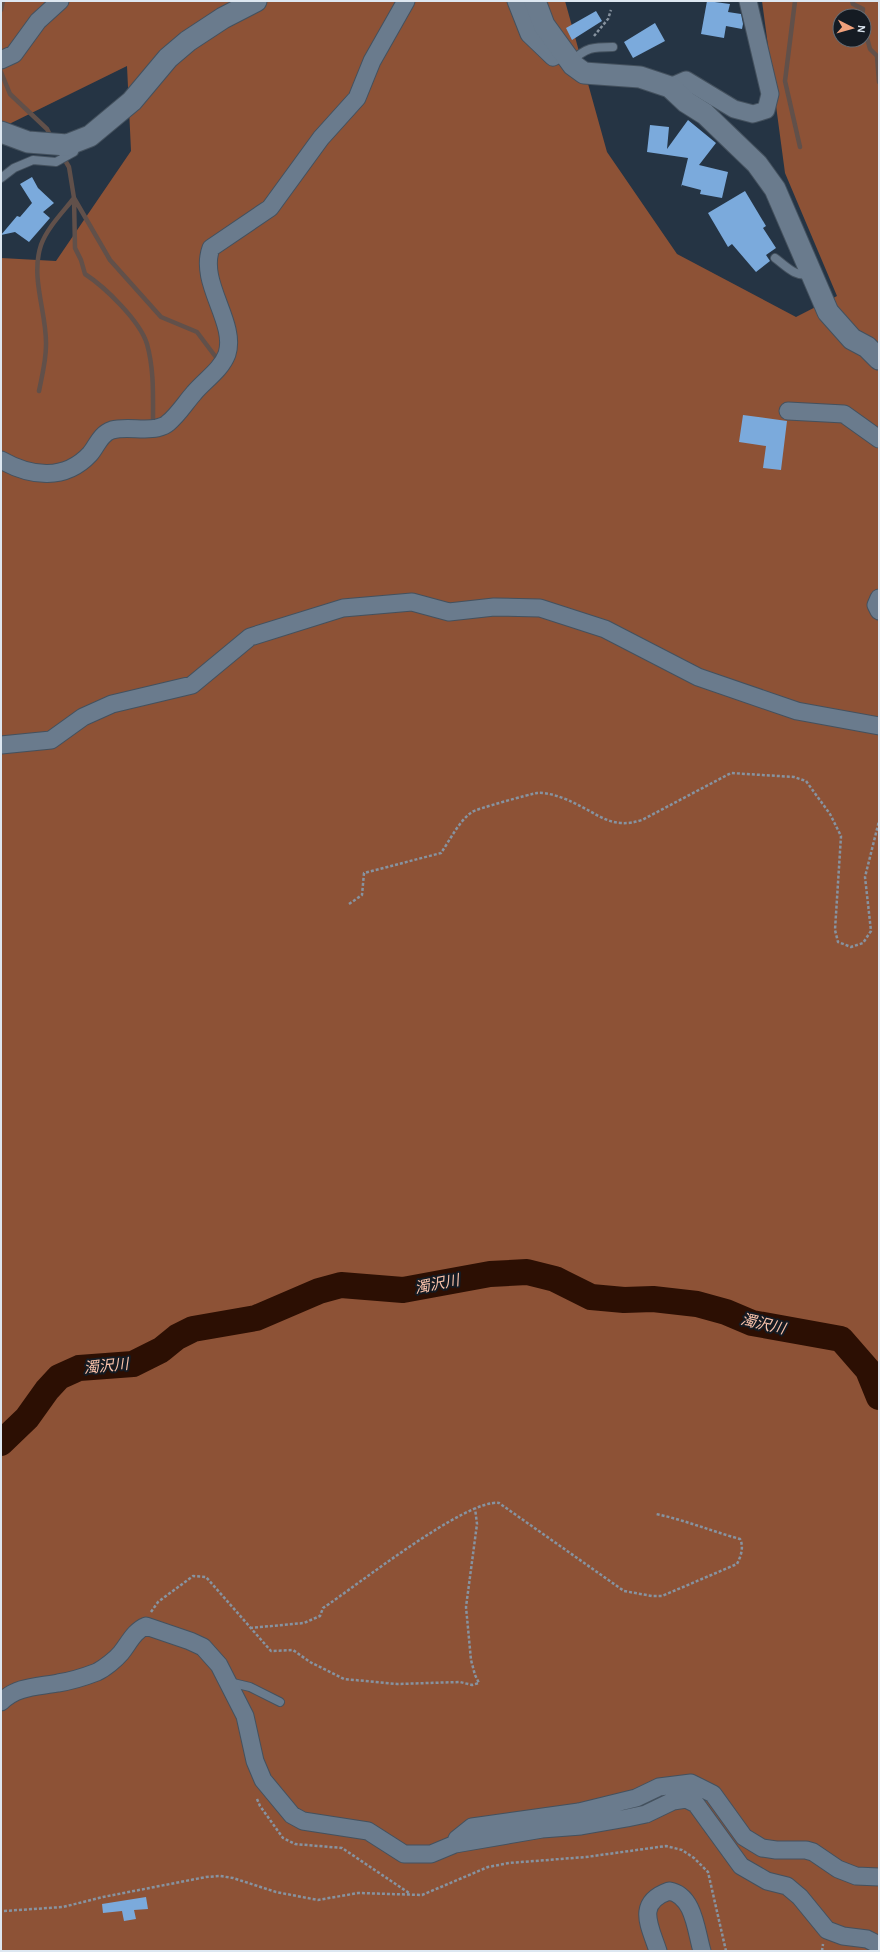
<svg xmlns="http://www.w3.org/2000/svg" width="880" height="1952" viewBox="0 0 880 1952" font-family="'Alegreya Sans','Noto Sans JP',sans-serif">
<rect width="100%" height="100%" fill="#253444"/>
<!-- forest -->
<path fill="#8d5236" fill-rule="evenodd" d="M1,1H565L607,152L677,254L796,317L837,296L785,173L762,1H879V1951H1V258L56,261L131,151L127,66L1,128ZM840,16H864V40H840Z"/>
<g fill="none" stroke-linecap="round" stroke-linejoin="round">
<!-- stream -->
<path stroke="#61504a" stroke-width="4.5" d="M795,1L785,81L800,147
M852,1L853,4L863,9L862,16
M1,10L3,1
M864,27L870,49L877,56L879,82
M1,72L10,94L47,129L51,137
M63,157L69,167L74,198L75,248L81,260L85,274C105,287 140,321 147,344C154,369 153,394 153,420
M39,391C42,376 46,361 46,345C47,313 30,278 41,245C47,228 63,212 74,198L110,260L161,317L197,332L215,356"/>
<!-- river -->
<path stroke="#2c0f03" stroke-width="26" d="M1,1443L27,1418L47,1390L59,1377L79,1368L133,1364L161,1350L177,1337L193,1329L256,1318L319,1291L341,1285L403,1290L490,1274L527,1272L555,1279L591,1297L624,1300L653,1299L697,1304L726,1312L752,1323L841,1339L868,1370L879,1397"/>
</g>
<!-- building -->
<path fill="#7baadc" d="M707,1L730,4L728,12L741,14L743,24L742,29L726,26L724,38L701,34Z
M596,11L602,21L572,40L566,28Z
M655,23L665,41L633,58L624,42Z
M688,120L716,143L699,165L728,172L722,198L700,194L701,190L682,185L681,187L688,158L647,152L650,125L669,127L667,149Z
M32,177L38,188L54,203L43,212L50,218L29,242L15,232L1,235L17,216L20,217L32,203L20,184Z
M745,191L766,226L763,228L776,248L766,255L770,261L756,272L732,244L728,247L708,213Z
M743,415L787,421L781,470L763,468L766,446L739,442Z
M146,1897L148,1909L134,1910L136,1919L124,1921L122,1911L103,1913L102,1904Z"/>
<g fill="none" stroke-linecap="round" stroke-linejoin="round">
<defs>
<path id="service" d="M571,62C586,47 593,47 613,47
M1,178L14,168L33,160L56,162L74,152L75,147
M775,258C786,266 796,278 810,274
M229,1682L250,1687L280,1702"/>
<path id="minor" d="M516,1L529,34L553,57L562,52
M1,60L14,54L38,21L60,1
M670,87L686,80L734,109L753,114L766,110L770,94L748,1
M788,411L844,414L879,439
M1,460C31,477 65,481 90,454C97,446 100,434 112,430C126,426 143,431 157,428C161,427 166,425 168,423C178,415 186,402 194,393C205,380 221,370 227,354C237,322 198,283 211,248L270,208L321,138L357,98L372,61L406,1
M879,598L876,605L879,611
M1,745L51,740L83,717L112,704L192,685L250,637L343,608L412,602L449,612L494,607L540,608L605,629L698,677L797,711L879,726
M1,1702C17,1686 37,1687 58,1683C72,1681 84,1677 97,1672C105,1668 116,1659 121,1653C129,1643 134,1631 146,1626L190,1641L203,1647L219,1665L245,1716L255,1761L263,1780L292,1815L303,1821L368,1831L404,1854H431L455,1844L542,1829L581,1826L627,1818L646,1814L673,1801L686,1799L696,1804L741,1866L767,1881L787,1886L800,1897L827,1930L843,1936L867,1939L879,1945
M455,1844L457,1839L472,1827L579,1812L636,1798L659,1787L691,1783L713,1794L744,1837L762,1848L776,1850H806L813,1852L838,1869L856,1876L879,1877
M658,1951C650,1926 635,1903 669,1891C694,1895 696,1931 702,1951"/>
<path id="tertiary" d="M535,1L544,25L573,65L584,73L640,77L670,87L686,102L705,114L757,164L775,189L828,312L852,339L867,347L879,359
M1,132L28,142L67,145L90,136L132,101L168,58L188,41L223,18L256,1"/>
</defs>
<!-- service casing -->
<use href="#service" stroke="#44515e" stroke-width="10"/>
<!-- minor casing -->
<use href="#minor" stroke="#44515e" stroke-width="19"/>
<!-- tertiary casing -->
<use href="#tertiary" stroke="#44515e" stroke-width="23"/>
<!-- path -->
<path stroke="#8793a0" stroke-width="2.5" stroke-dasharray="3 2" stroke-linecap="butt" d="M594,36L608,19L611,10
M349,904L362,895L364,873L441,853C450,840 459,821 472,812C476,809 530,794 537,793C547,792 562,797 572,802C599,814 611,830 642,820L731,773L794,777L806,781L830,814L841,836L835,930L838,942L851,947L863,943L871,931L865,877L879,821
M151,1612L158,1602L193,1576L206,1577L271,1651L293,1650L310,1662L344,1679L397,1684L460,1682L472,1685L479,1683L475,1675L471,1660L466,1607L477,1524L475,1508
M250,1628L304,1623L320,1616L323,1608C355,1587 467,1498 499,1503L624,1591L652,1596H662L737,1564C741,1556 744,1547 740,1539C711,1531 685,1520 656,1514
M257,1799L260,1806L283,1838L295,1844L342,1848L409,1893
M4,1911L63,1907L103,1897L206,1877L220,1876L233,1878L276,1892L318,1900L358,1893L422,1895L488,1867L509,1863L586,1857L666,1846L682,1850L694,1858L708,1872L726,1951
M822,1951L823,1944"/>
<!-- service -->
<use href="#service" stroke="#6a7b8d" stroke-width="8"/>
<!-- minor -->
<use href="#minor" stroke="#6a7b8d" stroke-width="17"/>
<!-- tertiary -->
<use href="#tertiary" stroke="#6a7b8d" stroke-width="21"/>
</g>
<g text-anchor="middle" stroke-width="4" stroke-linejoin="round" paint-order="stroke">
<!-- water labels -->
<g font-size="15" font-style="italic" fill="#fac3ab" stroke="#151b23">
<text transform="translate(437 1284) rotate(-11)" y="5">濁沢川</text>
<text transform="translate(763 1324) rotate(13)" y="5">濁沢川</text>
<text transform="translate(106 1366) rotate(-6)" y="5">濁沢川</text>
</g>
</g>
<!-- border -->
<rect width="880" height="1952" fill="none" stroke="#dde7f1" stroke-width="4"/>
<!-- north arrow -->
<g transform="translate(852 28) rotate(96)"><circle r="19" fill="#151b23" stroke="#656d75"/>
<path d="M0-3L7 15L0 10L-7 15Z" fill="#f1a17c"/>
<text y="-6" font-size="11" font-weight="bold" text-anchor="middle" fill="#dde7f1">N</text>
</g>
</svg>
